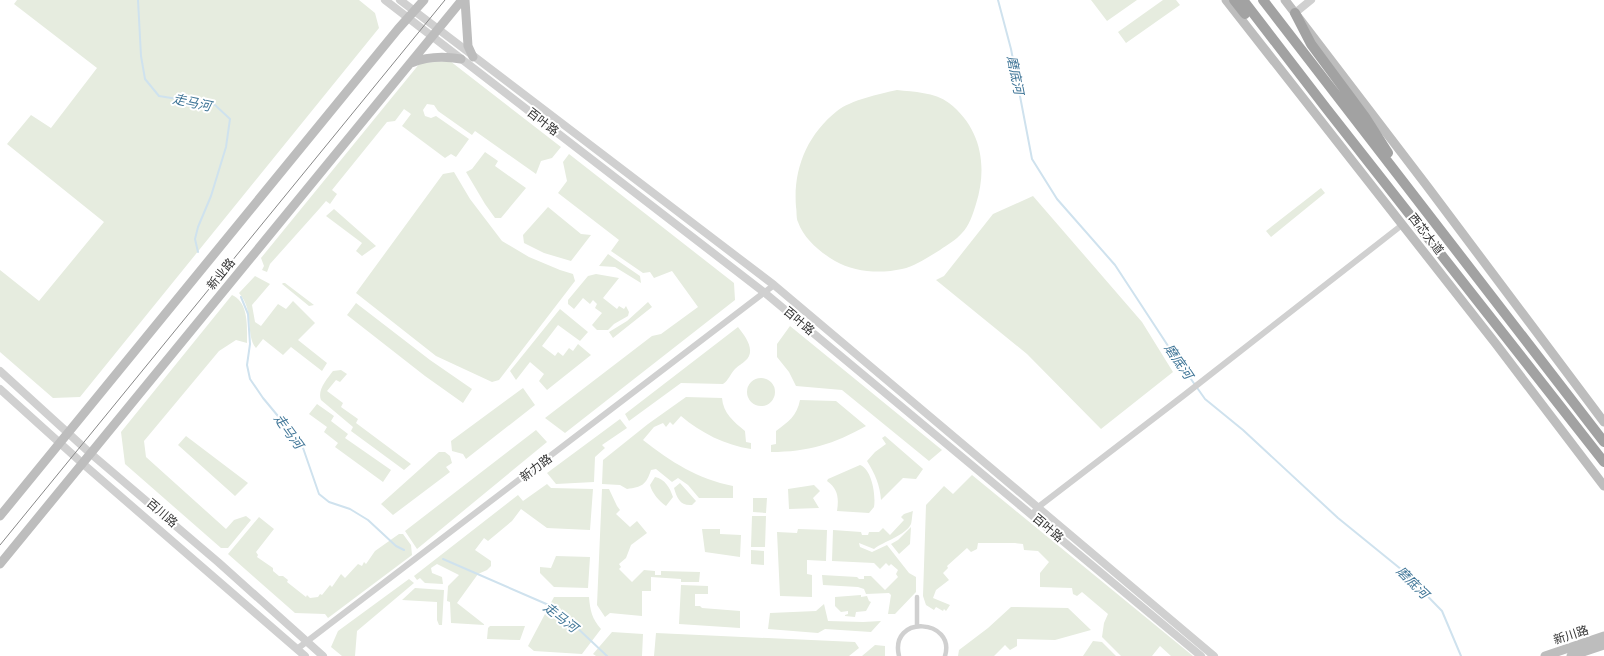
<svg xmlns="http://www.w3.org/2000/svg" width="1604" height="656" viewBox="0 0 1604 656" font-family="Overpass,'Noto Sans SC',sans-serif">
<rect width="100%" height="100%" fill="#fff"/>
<!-- green -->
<path fill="#e6ecdf" d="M17,0H359L375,13L379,28L80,397L53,398L0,352V270L39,301L104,222L7,144L31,115L51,128L97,68L14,4Z
M1091,0H1137L1107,21Z
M1163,0H1176L1180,5L1126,43L1118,32Z
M450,61L561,147L552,158L541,161L536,174L475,131L472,135L438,111L434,105L427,104L423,110L425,116L431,118L436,116L469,139L456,157L451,154L445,158L402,126L411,114L404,109L395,121L387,122L332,190L337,194L330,204L326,201L320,208L270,264L267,272L262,270L264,266L261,258L420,63Z
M897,90C914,92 934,92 949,103C981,128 988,166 976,204C973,214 969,226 962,233C956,240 947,245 940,250C928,257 916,266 902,269C880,274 854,272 835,261C820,252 804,239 798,222C796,218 797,212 796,207C793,169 807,135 837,111C851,100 879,94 897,90Z
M485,152L498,161L495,166L526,188L501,218H495L485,204L466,172L472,169Z
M569,154L734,283L735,300L565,433L545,418L652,336L661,334L698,307L672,271L654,278L650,272L643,273L611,251L619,240L558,193L567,181L563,162Z
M454,172L470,199L502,241L529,257L560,270L573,274L575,281L499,380L492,382L436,356L356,293L443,174Z
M1321,188L1325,193L1271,237L1266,231Z
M1033,196L1142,322L1173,372L1101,429L1027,354L936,280L944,276L993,214Z
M548,207L581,234L591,235L571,261L544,253L524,243L523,235Z
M334,209L376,246L362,256L356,251L362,243L326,216Z
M608,254L640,276L641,283L615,267L599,266Z
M596,274L619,278L603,298L617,309L619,306L624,309L626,306L629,312L628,316L614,324L608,330H597L592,325L602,313L595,308L597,304L593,300L590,304L583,298L574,309L568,304V300L588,276Z
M255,276L270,284L252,305L255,322L261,326L278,304L286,309L293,301L315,323L298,340L327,363L322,371L291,347L283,355L263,339L256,348C245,335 255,311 239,293Z
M283,283H285L314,305L309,306L282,284Z
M232,295C249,303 247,326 247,343L236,340L219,351L144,441L146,457L226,529L234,520L246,516L251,520L228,548H221L125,464L121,432Z
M648,302L652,307L613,338L609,332L627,321Z
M356,303L430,360L472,389L463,403L425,376L347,315Z
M560,309L588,332L580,341L558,325L542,346L555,356L558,352L563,356L569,348L573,351L578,344L591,355L547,390L539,381L544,374L530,362L516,380L510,371Z
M790,326L942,450L929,461L842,390L796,386L789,372L777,357V344Z
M738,327C745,336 757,351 745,361C742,364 739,365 735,369C730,374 729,380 723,384L681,383L629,421L625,414Z
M341,370L347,374L340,382L336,380L327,391L343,403L341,407L358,419L356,423L411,464L404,470L351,431L353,427L321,400C317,390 327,379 333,371Z
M747 392a14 14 0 1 1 28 0a14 14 0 1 1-28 0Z
M523,388L535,405L466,459L463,454L452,451L451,441Z
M686,397L722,398C723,413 734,422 745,431L746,442L751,443V449C725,445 701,433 681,416L673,425L670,422L666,427L663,423L654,427L643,440C671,462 698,479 733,486V498H699L688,485L678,478L672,482L656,469L651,470C646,485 642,487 627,489L620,485L602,484L603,460L648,424Z
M800,400L836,401L866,426C834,444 808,452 771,452V445L776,444V431C788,422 797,416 800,400Z
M317,404L334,416L331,421L348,434L345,438L391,470L383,482L335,447L338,443L324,432L327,427L309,414Z
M620,419L627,428L602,445L605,448L595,457L594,482L556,484L547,473Z
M536,430L547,442L417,549L405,531Z
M186,436L248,483L235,496L178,445Z
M885,436L923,469L916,479L903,478L881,500C880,485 875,474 867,461L875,452L886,444L882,438Z
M439,452H445L450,456L452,463L446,467L450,472L393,515L381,504Z
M860,465C872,469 876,496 874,507L869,513L837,511C839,498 838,489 827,481L828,479Z
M972,475L1193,656H1171L1160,646L1152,656H1121L1102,637L1104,623L1108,614L1082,592L1077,596L1073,594L1072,588L1040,587V573L1049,562L1038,551L1024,550L1023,544L1015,543H978L977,549L971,552L967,548L947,566L948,568L943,573L949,580L936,590L933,598L950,605L946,611L944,609L943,611L936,607L934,610L926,605L923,596L926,505L944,486L953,494Z
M655,477C665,479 670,488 673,497L666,506C659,501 652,493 650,485Z
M680,483L696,501L692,505C680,506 677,498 674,488Z
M547,484L551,488L593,489L590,530L547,528L521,509L512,521L488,541L484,538L475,550L491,561V566L487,570L478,574L457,603L485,625L451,623L450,602L447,601L448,586L459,575L437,564L431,568L432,573L442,577L443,584L425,583L420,578L417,580L414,576L518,495L523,501Z
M814,485L820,491L813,498L819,508L789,509L788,489Z
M602,489H609L617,506L620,510L616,514L630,527L637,521L647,533L631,545L626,558L619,564L621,567L619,569L632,582L644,570L655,571V575H661V571L700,572L699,582H681V579L651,577V591H642V616L610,613L605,617L597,605Z
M753,498H767L766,513L753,512Z
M913,511C912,515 912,521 911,524C905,536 884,541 874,549L859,543L860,547L872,552L887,545L909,573L916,577V592L895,614H888L891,595L889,593L866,594L864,589L858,587L823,585L822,575L857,577L859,579H864V576H871L885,590L898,577L896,574L898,570L891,564L889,566L886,563L880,569L874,563L832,561L833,530L861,532L862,535H868L869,532H879L883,528L890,535L904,520L901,517L904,514Z
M752,516H766L765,547H751Z
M259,517L274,529L256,552L258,555L257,557L273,568V571L279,576H283L288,580L287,582L306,597L307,595L310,598L318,597L320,594L322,595L330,585L332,587L341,574L345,578L358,564L362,566L364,562L366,564L375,551L399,534H403L411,545L412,555L328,618L325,614L295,613L228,554Z
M911,527L910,544L899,554L891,544L898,540Z
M702,529H720V534L741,535L740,557L705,552Z
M798,529L827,530L826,561L807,560V574L812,575V597L780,596L777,532L797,533Z
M751,550L764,551V565L751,564Z
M556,556L590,557L588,588L554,587L540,573V567L551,568Z
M409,579L414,583L357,631L355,656H342L331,647L338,631Z
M681,585L708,586V594H695V606H700L702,608L740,611V628L679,624Z
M415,588L444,590L442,625H439L437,620V602L402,600Z
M861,595V597L867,596L869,601L871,602L866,611L856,612L855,617L845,616V615L848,614V611L841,612L835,606V597Z
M554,597H589C590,610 592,619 601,629L582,654L534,651L528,646Z
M824,604L828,621L863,622L881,621L871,632L825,629L818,633L768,629L770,613L816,611Z
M1011,607L1068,608L1091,630L1055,640L1017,639V646L1010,650L1005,645L994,656H958L959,650L988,628Z
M490,626H525L520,640L487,639L488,628Z
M612,632L643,634L642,656H596L593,654Z
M656,633L855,642L859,648L849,656H654Z
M1093,641L1102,642L1116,656H1083Z
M875,645L885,646V656H862Z"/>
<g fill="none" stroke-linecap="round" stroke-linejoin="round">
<!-- stream -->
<path stroke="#cfe2ee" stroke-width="2" d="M138,0L141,56L145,79L159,96L215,105L230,119L226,147L211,196L198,227L195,239L198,252
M998,0L1011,49L1032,159L1057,199L1115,265L1174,355L1205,399L1243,430L1338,518L1402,570L1442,611L1461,656
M241,297L248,314L250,344L247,365L250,379L263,398L302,445L319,494L329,502L350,509L368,520L396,546L404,550
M443,559L551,606L572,623L607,656"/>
<!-- pedestrian -->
<path stroke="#d0d0d0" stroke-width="4.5" d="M917,597V626
M899,656C889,614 956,619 945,656"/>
<!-- minor -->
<path stroke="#d0d0d0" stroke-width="6" d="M1032,515L1037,508L1183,396L1402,225
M297,649L774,285"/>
<!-- tertiary -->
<path stroke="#d0d0d0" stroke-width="8" d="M385,0L765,293L1201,656
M400,0L774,285L1214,656
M1295,13L1311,0
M0,371L90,453L218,562L323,656
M0,389L82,463L305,656"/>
<!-- secondary -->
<path stroke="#bdbdbd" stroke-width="9" d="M465,0L468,46L473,57
M1226,0L1496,344L1604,486
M1285,0L1427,186L1604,422
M411,63C426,57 444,56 461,59
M0,516L398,29L424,0
M0,564L462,0
M1545,656L1604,636
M1571,656L1604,645"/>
<!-- trunk -->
<path stroke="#a2a2a2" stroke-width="10" d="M1234,0L1245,14
M1243,0L1326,108L1604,462
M1263,0L1604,442
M1295,13L1311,44L1365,117L1388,153"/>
<!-- tram -->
<path stroke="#888" stroke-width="1" d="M0,545L445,0"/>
</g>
<g text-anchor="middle" stroke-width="4" stroke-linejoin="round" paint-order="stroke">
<!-- street labels -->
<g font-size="12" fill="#333" stroke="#fff">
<text transform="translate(543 122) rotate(38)" y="4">百叶路</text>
<text transform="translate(1426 234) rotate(52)" y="4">西芯大道</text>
<text transform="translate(221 274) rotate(-51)" y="4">新业路</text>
<text transform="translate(799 321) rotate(40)" y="4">百叶路</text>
<text transform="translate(536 468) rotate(-37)" y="4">新力路</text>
<text transform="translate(162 513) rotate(41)" y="4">百川路</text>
<text transform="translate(1048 528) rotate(40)" y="4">百叶路</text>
<text transform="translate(1571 635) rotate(-18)" y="4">新川路</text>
</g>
<!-- water labels -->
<g font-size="13" font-style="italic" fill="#3f7597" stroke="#fff">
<text transform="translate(1016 75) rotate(79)" y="5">磨底河</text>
<text transform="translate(192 102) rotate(12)" y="5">走马河</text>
<text transform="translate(1179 361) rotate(56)" y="5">磨底河</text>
<text transform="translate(289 431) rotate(54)" y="5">走马河</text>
<text transform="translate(1413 582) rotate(45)" y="5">磨底河</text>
<text transform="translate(561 617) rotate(38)" y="5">走马河</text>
</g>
</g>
</svg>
